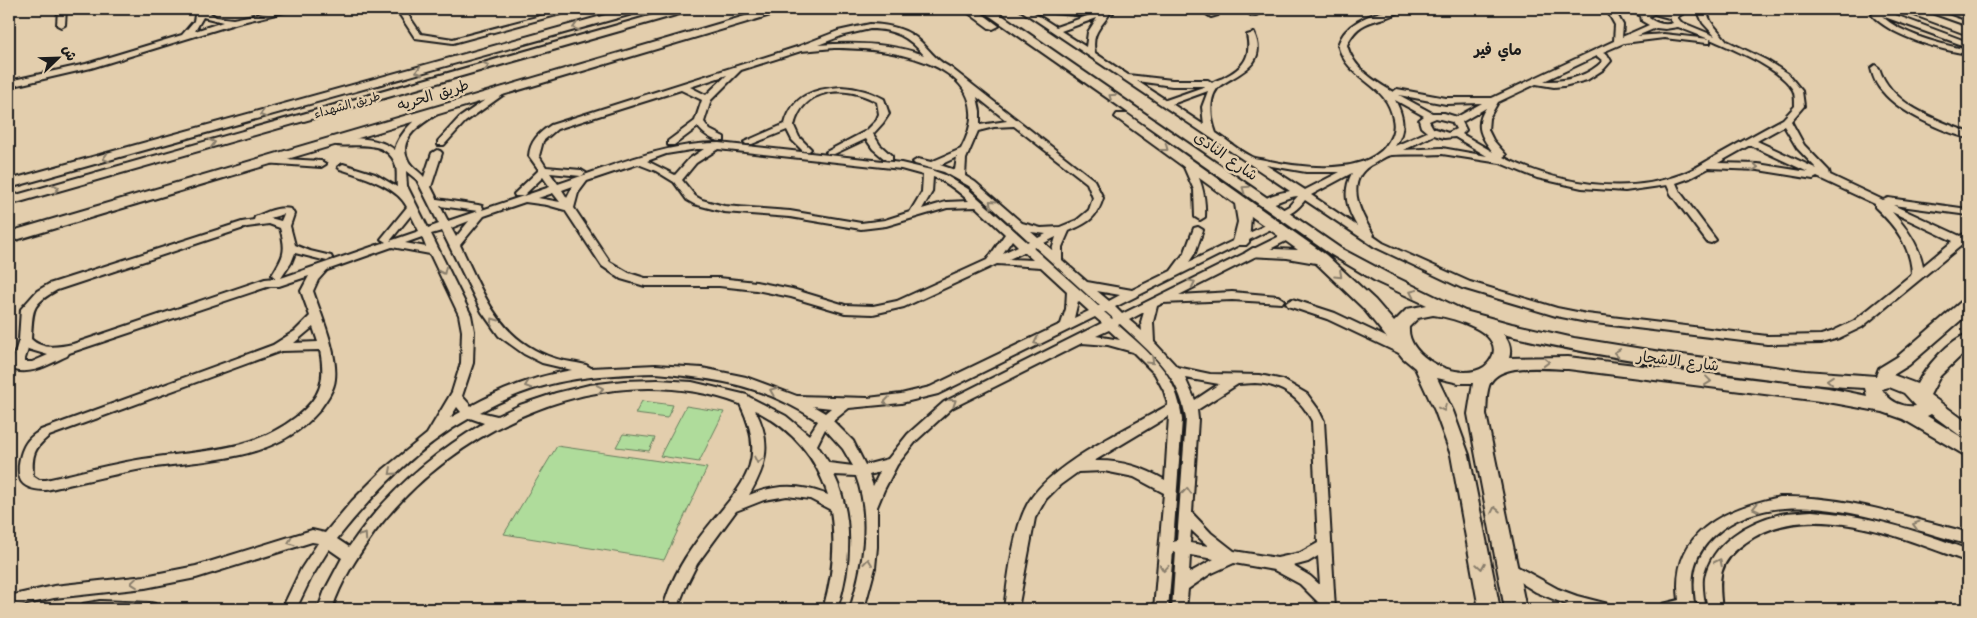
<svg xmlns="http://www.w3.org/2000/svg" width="1977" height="618" viewBox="0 0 1977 618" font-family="Kalam,'Playpen Sans Arabic',sans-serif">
<rect width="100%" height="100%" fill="#e3cead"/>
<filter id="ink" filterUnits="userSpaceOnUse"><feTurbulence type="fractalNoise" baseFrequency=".02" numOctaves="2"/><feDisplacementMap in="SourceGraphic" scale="10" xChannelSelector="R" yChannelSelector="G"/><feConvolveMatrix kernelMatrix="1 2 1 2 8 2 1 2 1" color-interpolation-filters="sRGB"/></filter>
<g filter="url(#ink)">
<!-- green -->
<path fill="#afdc9b" stroke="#667c5c" d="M642,401L673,405L667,418L635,414Z
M686,406L724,412L699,462L660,456Z
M623,434L655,438L649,451L616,447Z
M557,446L707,468L664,560L504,534Z"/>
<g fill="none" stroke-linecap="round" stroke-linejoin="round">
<defs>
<path id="street" d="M58,9H66L65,25L61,27L57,25Z
M196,9H204L216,17L233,19L283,9H297L238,23L91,68L9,87V81L86,64L182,35L194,21ZM203,17L223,22L195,31Z
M396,9H404L421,34L453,39L567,9H579L453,43L415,38Z
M1019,9L1075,11L1113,9V13H1110C1101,28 1091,32 1095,53L1128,75L1172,80H1208L1212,83C1216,80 1218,80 1223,78C1243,68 1252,58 1247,35L1254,33C1268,64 1241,72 1221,85C1207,95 1211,120 1216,133C1227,140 1243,154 1254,158C1257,159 1262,159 1265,160C1300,168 1369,177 1389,141C1393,134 1395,127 1393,119C1387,82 1348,82 1338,45C1340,40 1342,35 1346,31C1358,17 1387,8 1404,9C1383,24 1360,15 1347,45C1353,68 1373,80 1393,92L1397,89L1446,98H1492L1614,41L1615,25L1606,9H1614L1623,25L1622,37L1649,25L1642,21L1641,16L1626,9H1636L1645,12L1653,10L1671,13L1681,9H1691L1677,17L1681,22L1715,36L1703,23L1697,9H1705L1711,22L1727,41L1766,60L1788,74L1802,91L1804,106L1791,121L1804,145L1829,171L1830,175L1883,200L1888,198L1968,209V215L1893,205L1960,236L1968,232V240L1862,327L1839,338L1821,343L1767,344L1587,322L1556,316L1462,288L1375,247L1305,200C1298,209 1288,218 1276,216L1275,214L1289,206L1298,196C1286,196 1273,207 1261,205L1260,203C1268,195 1279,193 1290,191ZM1031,11L1075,15L1093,14L1056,27ZM1654,14L1669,18L1673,23C1664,26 1656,23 1649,18V16ZM1097,18L1088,32L1086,47L1061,31ZM1678,27L1709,39L1664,34L1637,36L1656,28L1665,29ZM1664,38L1707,43H1710V39C1734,50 1779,67 1793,90C1795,94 1795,101 1795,106L1783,119C1760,131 1738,144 1716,156C1705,162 1694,170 1682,174C1626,196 1556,184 1503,157L1506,155L1493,140L1488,130L1489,118L1498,102L1536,84L1554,87L1564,86L1587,80L1604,69L1611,61L1607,54L1603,52L1624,43ZM1597,56L1603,61C1587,77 1566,82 1544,81ZM1137,81L1172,86H1206L1166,100ZM1208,91L1202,107L1204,125L1172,104ZM1399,95L1446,104L1482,103L1457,117L1444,113H1432ZM1395,100L1424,116L1419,120L1421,127L1427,132L1395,146C1406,130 1404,117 1395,100ZM1486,108C1474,125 1481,137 1493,152L1462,134L1466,130L1462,122ZM1436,118L1452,122L1456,129L1448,133L1433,128L1429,121ZM1784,126L1797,148L1817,169L1757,141ZM1434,135L1444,138L1455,137L1487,156L1442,148L1403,150ZM1750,145L1808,172L1758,164L1718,163ZM1442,154L1500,163L1537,178L1582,188L1625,191L1667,185L1671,194L1707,242L1711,243L1716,240L1680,192L1676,183L1690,178L1709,168L1758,170L1813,179L1817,177L1875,204V207C1895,226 1911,246 1912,274L1854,321L1831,332L1821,335L1767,336L1587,314L1557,308L1470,282L1383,243L1373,236L1374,235C1360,214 1342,178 1375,163C1380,160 1387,155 1392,155C1408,154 1425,155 1442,154ZM1266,165L1306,172H1340L1305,190ZM1352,173C1342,192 1347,209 1357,226L1311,195ZM1892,212L1953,241L1923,266C1919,245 1907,228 1892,212Z
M1199,9H1208L1218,15L1211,17Z
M1243,9H1252L1259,14L1252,16Z
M1866,9L1882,10L1968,42V47L1882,16C1900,34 1943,45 1968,50V54C1941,50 1890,36 1872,15L1874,13Z
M1937,9H1948L1968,15V20Z
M870,24C889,25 907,28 921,42C933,54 936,60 951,68L1094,180L1103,198C1097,218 1088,223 1069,231L1062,247V260L1087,282L1132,290L1171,271L1185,252L1194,228L1198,227L1203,230L1195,253L1189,262L1270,223L1274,222L1279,225L1115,307L1122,314L1284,234H1292L1293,236L1292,238L1179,295L1232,292L1278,296L1284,300L1282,303L1232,300L1163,303L1157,306L1153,322L1154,342L1177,367L1210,374L1260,375L1283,380L1307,394L1318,409L1324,421L1335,609H1321V605L1300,584L1274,570L1234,563L1210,574L1188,589L1186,609H1172L1176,552L1173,551L1168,609H1154L1164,493L1134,477L1104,471L1078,472L1060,485L1046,499L1035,518L1018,609H1004C1008,580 1013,531 1027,505C1049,464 1128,429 1168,405L1164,391L1155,374L1133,352L1108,345L1082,343L952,408L917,440L897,465L884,490L877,507V547L875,568L864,609H850C863,567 872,519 856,476L834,475C854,516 851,567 837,609H823C833,576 836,544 831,510L810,499L787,496L764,500L736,511L697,564L687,584L677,609H663C669,585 682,561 697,541C733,491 773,470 740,404C607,355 455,425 374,533C357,557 341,581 332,609H318L325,590L342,558L329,549L311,578L296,609H282L301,569L318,543L312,542L196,578L145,588L54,598L9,608V596L54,586L145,576L196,566L312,530L325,533L352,501L384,469L427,434L452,392L461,363L462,331L459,315L430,254L392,247L327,270L318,280L313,291C321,315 338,353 335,379C334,391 325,402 318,412C274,463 202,459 142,469C110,475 78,483 46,490C38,490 26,489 21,481C16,471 20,452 26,443C30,437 35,434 41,430L273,345L295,331L310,316L301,291L309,276L279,286H270L69,353L67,356C51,363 33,375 15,370L12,362L19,340L21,309L37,291L49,284L242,222L254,220L255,217C267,212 278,206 291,209L294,214L290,226L295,245L310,251L331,256L332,258L327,261L295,253L291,263L281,278L386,242L381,239L407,207C397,186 361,176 340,169L338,167L343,164L375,174L397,187C396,179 398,171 395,163C383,134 341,152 328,142L330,140C349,136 380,137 395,150C397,135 423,107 439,109V113C424,122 396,138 408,160C411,167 419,171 424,177L432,153L437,150L440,151L442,153L431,187L437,199L478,205L482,206L483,208L482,210L550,187L543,177L523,196H515L514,194L539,170L529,156C530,141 539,133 551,125L797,47L838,31ZM870,29C894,29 909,37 924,55C890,43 854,42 818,45L844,35ZM834,48C891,47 1006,65 961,149L931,162L918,159L913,162L915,164L944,172L969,186L1029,241L1027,242L968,189L945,175L931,170L901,163L719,143C663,143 610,167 558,184L550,173L581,176L586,173L581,170L546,167L539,156L543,141L557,129L681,90L702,100L695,121L668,141V145H674L698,127C704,135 714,142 724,141V137L710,130L704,122L711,100L741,70L801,51ZM727,75L706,95L690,87ZM977,97L1007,121L980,125V111ZM1014,126L1087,183L1093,198L1089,210L1077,220L1060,227L1041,228L1022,223L975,182L965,176L966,159L978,131L994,127ZM697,149H704L689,159L675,175L647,161L666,154ZM718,149L901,169L923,175L922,192L910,212L885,220L861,223L790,211L724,206L702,200L695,196L682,180L696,163ZM957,157L955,170L940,165ZM638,164L656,171L674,182L687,200L694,204L724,212L790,217L861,229L886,226L947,208L976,207L1005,234L987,260L897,301L873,306L845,305L792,289L756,282L719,278H645L629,273L610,262L574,208L578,193L587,181ZM406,171L417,180L439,224L428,228L407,186ZM933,177C946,181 959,192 969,201L946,202L922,209L932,192ZM573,186L567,198L562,190ZM553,193L560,202L538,198ZM525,202L547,205L565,210L602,266L621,279L645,286H719L756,290L791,297L845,313L873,314L904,307L997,264L1041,267L1067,291L1066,309L1061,324L930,387L901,394L868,398L797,396L746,377L702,368L656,365L591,368L586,365C574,362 560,361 548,356C497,337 482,290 460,245L484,216ZM440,206L478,211L481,210L448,221ZM284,214L281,221L270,218ZM411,215L419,231L390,241ZM469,221L456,237L451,228ZM269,224L280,228C287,251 284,256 272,275L276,278L265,279L73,344C58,347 42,350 31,339C33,310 30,305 57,290L247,227ZM442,231L482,312L499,336L524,354L542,363L572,370C536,376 502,389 471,406L462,396L473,363L474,331L471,315L431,234ZM1031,232L1046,234L1038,238ZM422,237L426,247L405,243ZM1056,237L1052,250L1044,243ZM1012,240L1018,246L1003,253ZM1035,247L1100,306H1098L1033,248ZM1024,252L1033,260L1009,259ZM1097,291L1120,295L1109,301ZM1078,301L1089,311L1074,318ZM1104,312H1106L1113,318L1112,319ZM1144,312L1141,322L1142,331L1129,320ZM1095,317L1102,323L944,402L908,434L888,459L865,465L853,441L833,421L849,408L901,403L938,394ZM1120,324C1151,353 1180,375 1186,419L1177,541L1173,542L1182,420C1178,374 1150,354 1118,325ZM313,327L318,342L294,343ZM1109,330L1120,340L1096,336ZM28,349L48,355L32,362H24ZM320,350C326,381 321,397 296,417C250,453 199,450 143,459C111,464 78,473 46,480H39L33,476C32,456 33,449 49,436L281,351ZM656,373C720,379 763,385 818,421L809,435L786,416L749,397L747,395L692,382L658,380L624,381L589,385L556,393L520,405L497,416L480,412C541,379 588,375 656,373ZM1185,378L1219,384L1195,400ZM1255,383C1281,384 1301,398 1312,421L1318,543L1300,553L1277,558L1234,551L1211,533L1192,513L1198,419L1197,410L1238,384ZM813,406L831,408L825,413ZM457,407L461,412L450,418ZM755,410C792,429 816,456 828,495C800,484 777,484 749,495C767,465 772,442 755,410ZM1169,416L1165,480C1143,467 1120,460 1094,461ZM470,418L484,423C430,455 384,495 349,547L337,539C374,493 417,447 470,418ZM825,429L843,449L853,466L829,463L817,445ZM880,472L873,486L869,475ZM1191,530L1208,546L1190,543ZM1190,555L1214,559L1189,573ZM1318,556L1320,585L1310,576L1293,566L1308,562Z
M1875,65L1879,68C1891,105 1935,119 1968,132V138C1943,132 1899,112 1883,92C1876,85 1873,77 1871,68Z
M504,87L507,88V92L465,122L444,145H438V141L459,118Z
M841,87C857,88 870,91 884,99L889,114L883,123L873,134L880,145L892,156V160H886L873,149L866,139L834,154H828L826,152L866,131L876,121L879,114L877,102C846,84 803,87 794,126L799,137L811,149L809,151H803L792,140L787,130L752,144H746L744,142L785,124C793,95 813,89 841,87Z
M267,158L321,161L326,164L321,167L264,163L262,161Z
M1188,162L1191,163C1202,180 1206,197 1205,217L1200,220L1195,217L1194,190L1183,165Z
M1292,299L1335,313L1409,348L1411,351L1409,354H1401L1327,319L1288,306L1286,303Z
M1780,497C1831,496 1875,507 1923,521C1938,525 1953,528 1968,533V540L1963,543C1892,524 1779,478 1715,535C1693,555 1690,575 1694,603L1697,604L1699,609H1661L1663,604L1679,600C1670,532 1724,509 1780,497Z
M1812,511C1867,515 1917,530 1968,550V558L1963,560C1899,537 1807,497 1745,543C1718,562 1718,578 1722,609H1708C1706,599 1704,588 1705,578C1711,543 1749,521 1781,514C1791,512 1802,512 1812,511Z
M1507,561L1558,589L1577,596L1608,604L1610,609H1577L1536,592L1502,571L1500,567L1502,563Z
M100,601L150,603L155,604L157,609H81L83,604Z"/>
<path id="secondary" d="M627,9H645L643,11L9,188V180Z
M674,9H692L690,11L9,205V197Z
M769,9H786L784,11L9,242V232Z
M963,9H976L999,26L993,29L989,28Z
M980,9H993L1340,248L1389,274L1465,311L1512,324L1574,338L1667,353L1805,371L1876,376L1879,368L1897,357L1962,301L1968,300V314L1909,365L1893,375L1917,384C1926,367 1950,339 1968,334V349L1940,376L1930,395L1968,423V439L1962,437L1931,414L1927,416L1968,441V457L1903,419L1883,412L1828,402L1568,369C1546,369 1498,361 1489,386C1486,395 1487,405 1486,414L1526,609H1505L1468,414L1473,383H1459L1437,378L1453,411L1469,455L1500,609H1479L1451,455L1435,411L1415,368L1403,358L1363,308L1316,263L1287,258L1248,256L1245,253L1253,248L1298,250L1251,216L1249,242L1246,245H1236L1233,242L1238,222L1235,204L1115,117L1117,114H1127L1326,255L1375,300L1394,322L1407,309L1427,305L1377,282L1330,254ZM1433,315C1450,317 1501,330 1493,355C1491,360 1488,364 1484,367C1460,383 1406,358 1409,327L1418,318ZM1503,334C1576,352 1650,364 1724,373C1771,379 1818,386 1865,388L1867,396L1828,388L1568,357L1509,358C1512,349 1509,341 1503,334ZM1889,387L1904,393L1916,406C1903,408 1888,401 1882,389Z
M1898,9H1914L1968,28V35Z"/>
</defs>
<!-- street casing -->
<use href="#street" stroke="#1c1c1c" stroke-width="4"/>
<!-- secondary casing -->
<use href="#secondary" stroke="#1c1c1c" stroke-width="4"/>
<!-- street -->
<use href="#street" fill="#e3cead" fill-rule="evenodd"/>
<!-- secondary -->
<use href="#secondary" fill="#e3cead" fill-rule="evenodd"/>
</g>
<!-- one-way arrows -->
<defs><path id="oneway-chevron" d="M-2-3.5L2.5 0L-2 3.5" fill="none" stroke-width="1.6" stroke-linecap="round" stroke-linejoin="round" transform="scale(1.25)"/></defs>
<g stroke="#897e6c">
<use href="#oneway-chevron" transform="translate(576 27) rotate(164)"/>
<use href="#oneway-chevron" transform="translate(486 66) rotate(-16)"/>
<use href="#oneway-chevron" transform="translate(419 71) rotate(164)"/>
<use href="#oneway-chevron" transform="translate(1112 97) rotate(-145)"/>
<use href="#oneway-chevron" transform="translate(263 114) rotate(164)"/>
<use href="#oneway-chevron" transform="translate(212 143) rotate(-16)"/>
<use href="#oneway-chevron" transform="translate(1165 148) rotate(37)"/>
<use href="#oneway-chevron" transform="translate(106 158) rotate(164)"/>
<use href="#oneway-chevron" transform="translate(1755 167) rotate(5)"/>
<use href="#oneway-chevron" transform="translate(56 188) rotate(-16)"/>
<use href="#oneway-chevron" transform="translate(1245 189) rotate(-145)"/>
<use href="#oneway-chevron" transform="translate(992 203) rotate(-138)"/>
<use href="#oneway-chevron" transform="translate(443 271) rotate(64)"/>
<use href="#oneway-chevron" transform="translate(1339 275) rotate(43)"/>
<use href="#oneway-chevron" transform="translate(1192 283) rotate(-26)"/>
<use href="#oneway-chevron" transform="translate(1413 293) rotate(-155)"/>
<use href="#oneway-chevron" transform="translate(494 321) rotate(-125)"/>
<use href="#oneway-chevron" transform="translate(1037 342) rotate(154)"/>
<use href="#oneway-chevron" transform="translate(1617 353) rotate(-171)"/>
<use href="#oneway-chevron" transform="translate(1151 361) rotate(44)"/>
<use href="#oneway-chevron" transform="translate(1546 362) rotate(1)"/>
<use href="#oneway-chevron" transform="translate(1830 380) rotate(-175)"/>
<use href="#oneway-chevron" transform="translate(1708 381) rotate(7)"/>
<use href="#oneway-chevron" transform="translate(528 385) rotate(161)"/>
<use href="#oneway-chevron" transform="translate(600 389) rotate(-10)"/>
<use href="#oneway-chevron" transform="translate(773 391) rotate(-158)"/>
<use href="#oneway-chevron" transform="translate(887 402) rotate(172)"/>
<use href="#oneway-chevron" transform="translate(953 402) rotate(-33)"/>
<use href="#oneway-chevron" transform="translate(1443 408) rotate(65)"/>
<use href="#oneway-chevron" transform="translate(758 460) rotate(102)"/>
<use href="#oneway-chevron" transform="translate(392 472) rotate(138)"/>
<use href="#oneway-chevron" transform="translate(1187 491) rotate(-86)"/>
<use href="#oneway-chevron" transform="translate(1756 508) rotate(167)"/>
<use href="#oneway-chevron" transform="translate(1495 510) rotate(-102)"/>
<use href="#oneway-chevron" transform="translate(1916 525) rotate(-164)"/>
<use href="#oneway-chevron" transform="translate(364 536) rotate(-55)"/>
<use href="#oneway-chevron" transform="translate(291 542) rotate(159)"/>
<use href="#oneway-chevron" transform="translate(868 562) rotate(-83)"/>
<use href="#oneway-chevron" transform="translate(1719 562) rotate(-63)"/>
<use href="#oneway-chevron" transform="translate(1481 566) rotate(80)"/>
<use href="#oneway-chevron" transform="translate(1164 568) rotate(95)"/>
<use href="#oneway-chevron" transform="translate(134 583) rotate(174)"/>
</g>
</g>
<g text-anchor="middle" stroke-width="5" stroke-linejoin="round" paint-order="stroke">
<!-- far-street labels -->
<g font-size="12" fill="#1c1c1c" stroke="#e3cead">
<text transform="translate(347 105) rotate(-16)" y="4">طريق الشهداء</text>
</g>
<!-- far-quarter labels -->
<g font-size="15" font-weight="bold" fill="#1c1c1c" stroke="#e3cead">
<text x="1498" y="55">ماي فير</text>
</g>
<!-- street labels -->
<g font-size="15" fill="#1c1c1c" stroke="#e3cead">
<text transform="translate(433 95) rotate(-17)" y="5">طريق الحريه</text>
<text transform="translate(1226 156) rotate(35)" y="5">شارع النادى</text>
<text transform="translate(1678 361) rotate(7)" y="5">شارع الاشجار</text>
</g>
</g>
<!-- margin -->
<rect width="1977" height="618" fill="none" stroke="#e3cead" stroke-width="30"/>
<rect x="15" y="15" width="1947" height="588" fill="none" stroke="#1c1c1c" stroke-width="2" filter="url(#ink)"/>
<!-- north arrow -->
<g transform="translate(58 58) rotate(67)" stroke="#e3cead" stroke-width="4" paint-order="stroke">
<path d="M0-4L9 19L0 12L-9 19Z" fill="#1c1c1c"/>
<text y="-8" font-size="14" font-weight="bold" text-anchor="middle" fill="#1c1c1c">ش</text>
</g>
</svg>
